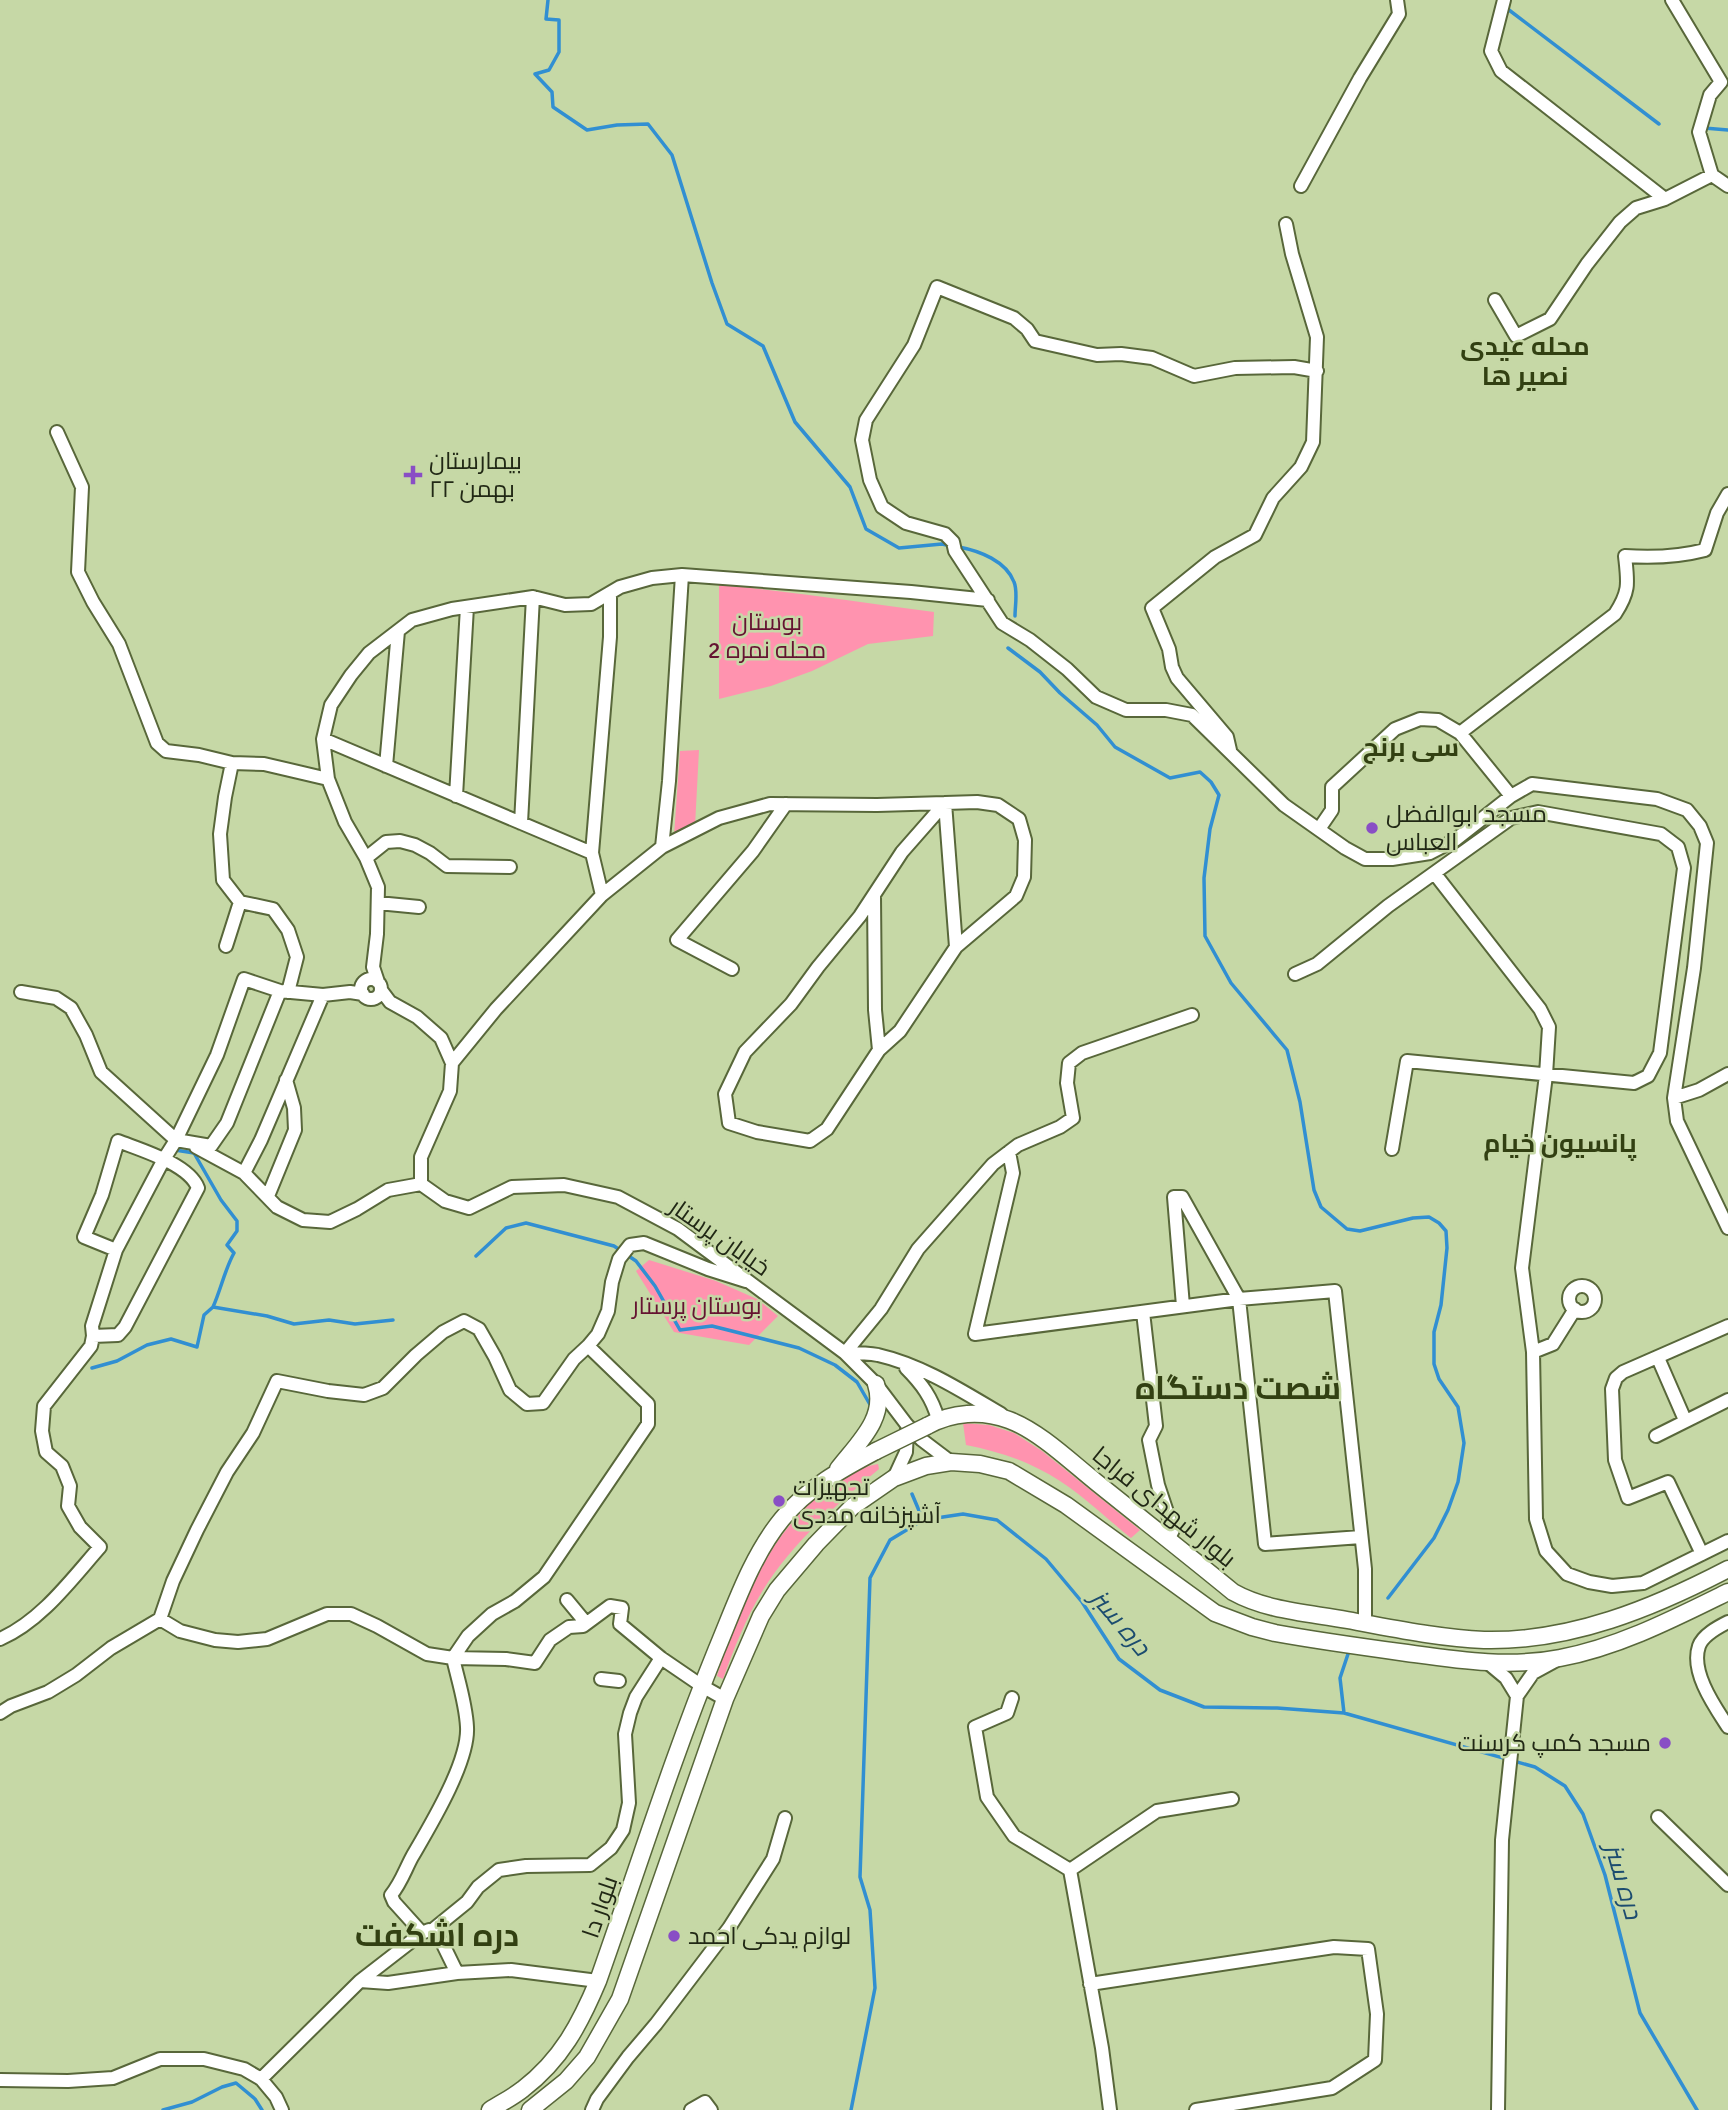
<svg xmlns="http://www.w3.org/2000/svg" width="1728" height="2110" viewBox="0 0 1728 2110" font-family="Signika,Cairo,sans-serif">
<rect width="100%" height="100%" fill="#c6d8a6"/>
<!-- green -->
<path fill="#ff93af" d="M719,585C791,591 862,603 934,612L933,636L868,644L812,671L771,686L719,699Z
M699,750L695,826L674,836L680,751Z
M649,1260L716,1281L757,1299L778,1316L749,1345L674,1332L636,1271Z
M963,1423L989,1425L1014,1433L1042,1451L1140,1530L1131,1538C1102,1515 1073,1485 1039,1469C1016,1457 991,1450 966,1445Z
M878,1464L879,1469C837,1504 792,1543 763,1590C746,1618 734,1648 723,1679L717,1676C740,1605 768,1532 830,1487C845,1476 859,1467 878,1464Z"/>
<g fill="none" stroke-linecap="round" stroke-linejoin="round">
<!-- stream -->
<path stroke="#318fd2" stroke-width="3.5" d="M548,0L546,19L559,20V52L549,70L535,74L552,92L553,107L587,130L617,125L648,124L672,155L712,283L727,324L763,346L795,422L850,487L866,529L899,548L942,544L951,546
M1509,10L1659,124
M1704,128L1728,130
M959,547C980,551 1006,561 1014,582C1018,591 1015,606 1015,616
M1008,648L1040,672L1060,693L1097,725L1115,747L1170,778L1200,772L1211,782L1219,795L1210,829L1204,878L1205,936L1231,983L1287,1050L1300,1102L1314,1190L1321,1207L1347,1229L1360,1231L1413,1218L1429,1217L1439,1223L1446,1231L1447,1248L1441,1305L1434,1332V1364L1439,1379L1458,1407L1464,1443L1458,1482L1448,1510L1434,1538L1388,1598
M175,1150L194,1153L221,1200L237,1221V1231L227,1245L234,1253C225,1269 221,1289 213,1307
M476,1256L506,1228L526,1223L614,1246L636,1261L655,1286L680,1330L712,1326L799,1348L835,1365L857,1382L872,1408
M92,1368L117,1361L147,1345L171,1339L197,1347L204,1315L213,1307L267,1316L294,1324L329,1320L355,1324L393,1320
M912,1494L923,1520
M1344,1713L1340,1678L1348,1654
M163,2110L192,2102L222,2087L236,2083L255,2099L262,2110
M851,2110L875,1988L870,1910L860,1877L870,1578L890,1540L923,1520L963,1514L997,1520L1046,1559L1082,1602L1119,1659L1160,1690L1204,1707L1277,1708L1344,1713L1535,1767L1565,1786L1583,1814L1605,1875L1640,2013L1697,2110"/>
<defs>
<path id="minor" d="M1504,0L1491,51L1501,71L1665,199
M1712,175L1728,186
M1301,186L1360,78L1399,14L1397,0
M1495,300L1516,336L1550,319L1587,264L1620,222L1636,208L1665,199L1712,175L1699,132L1710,95L1721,82L1672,0
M1317,371L1294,367L1235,368L1194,376L1152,358L1121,354L1097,355L1035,341L1027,329L1014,318L937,287L914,345L866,420L862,440L870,480L882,507L906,523L945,534L953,542L955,551L1002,623L1030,640L1067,669L1096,697L1126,710H1166L1192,715L1284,805L1345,848L1365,859H1392L1430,853L1455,840L1511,796L1532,784L1657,799L1687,810L1700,826L1707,843L1694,968L1674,1098L1677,1121L1728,1228
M57,432L82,487L78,572L93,602L119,644L157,743L166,751L199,755L232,763
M1460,733L1615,614C1630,591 1628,583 1625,556C1653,558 1678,557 1705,550L1717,513L1728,494
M323,739L592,853L602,895
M1230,750L1227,737L1177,678L1172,667L1169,649L1152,608L1215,557L1255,535L1273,498L1301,467L1313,442L1317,337L1292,254L1286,224
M386,766L398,631
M456,796L467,607
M521,823L533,597
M1319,829L1332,810V787L1395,729L1420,719L1438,720L1460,733L1511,796
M662,847L669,781L682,575
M592,853L610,637V593
M366,858L386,842L400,841L415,845L430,853L447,866L510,867
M1435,874L1540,1009L1549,1027L1546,1075L1522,1268L1533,1352L1536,1519L1546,1551L1567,1574L1589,1582L1612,1586L1643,1583L1728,1541
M874,896L875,1010L879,1050L827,1129L810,1141L757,1132L729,1123L725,1094L745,1052L791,1004L818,967L860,916L902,852L945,803
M240,902L273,909L288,930L297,957L288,992
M378,903L419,907
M226,946L240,902L223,880L220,834L225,797L232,763L264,764L328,779
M732,969L677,940L753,851L786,804
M1295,974L1317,964L1388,906L1511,818L1538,812L1661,834L1678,847L1684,868L1660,1053L1648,1076L1634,1083L1407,1061L1392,1149
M361 989a10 10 0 1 1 20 0a10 10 0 1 1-20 0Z
M378,982L373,967L377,934L378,887L366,858L345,822L328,779L323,739L331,705L351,675L369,653L412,620L452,609L533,597L565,605L591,604L620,587L652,578L682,575L911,592L988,600
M381,990L390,1002L417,1017L441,1038L452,1063L450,1091L421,1157V1184L445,1201L469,1208L512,1187L564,1185L618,1197L678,1229L845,1353L876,1384L907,1425L922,1440L951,1462
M21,992L56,998L71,1008L86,1035L101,1072L176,1140L211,1146L227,1123L280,991
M879,1050L900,1031L956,947L1016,896L1024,877L1025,840L1019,819L998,805L977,802L945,803L956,947
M452,1063L496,1009L602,895L662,847L719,818L770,804L877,805L945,803
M1674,1098L1699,1090L1728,1074
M196,1147L244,1173L277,1207L303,1220L330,1222L357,1209L388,1190L421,1184
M1009,1152L1013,1173L975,1334L1239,1299L1335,1291L1365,1569V1624
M244,1173L261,1140L323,995
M268,1196L295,1130L294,1108L286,1080
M1569 1299a13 13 0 1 1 26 0a13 13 0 1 1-26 0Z
M1183,1306L1174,1197H1182L1239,1299L1265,1544L1361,1537
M1143,1312L1156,1426L1149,1440L1158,1485L1173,1530L1168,1540
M93,1336L118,1335L125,1327L198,1188C189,1164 141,1150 118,1141L102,1195L84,1237L116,1250
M1533,1352L1553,1344L1575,1309
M845,1353L881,1309L918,1249L993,1164L1018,1145L1060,1127L1073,1118L1067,1083L1069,1063L1082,1053L1192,1015
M845,1353C856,1353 868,1353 878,1355C922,1365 962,1391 1001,1414
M1658,1358L1685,1420
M906,1368C922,1384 932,1398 938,1419
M1656,1436L1728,1400
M894,1478L906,1452L907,1429
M1702,1554L1668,1482L1628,1498L1615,1460L1612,1389L1616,1378L1623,1372L1728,1326
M567,1600L586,1623
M160,1619L180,1631L215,1640L238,1642L267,1639L327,1614H351L377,1626L427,1654L453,1658C458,1680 466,1704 467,1727C469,1762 430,1826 412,1857C405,1870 401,1883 391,1895L394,1902L422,1933
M1728,1622C1718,1627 1703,1635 1699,1646C1690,1672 1715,1707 1728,1727
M0,1639C41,1621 71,1580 100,1547L80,1527L68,1506L70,1486L62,1466L46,1452L42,1431L44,1406L91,1346L93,1336L92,1326L116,1250L164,1159L176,1140L217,1055L244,979L280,991L323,995L350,992L363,994
M453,1658L468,1636L492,1614L515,1601L544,1577L648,1424V1404L588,1346
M453,1658L506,1659L535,1663L550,1640L569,1627L583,1626L610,1606L622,1608L620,1624L661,1658
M1488,1663L1506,1678L1517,1696L1533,1673L1555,1661
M601,1679L619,1681
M1012,1698L1007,1713L975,1727L987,1797L1014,1836L1070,1870L1157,1811L1232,1799
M0,1713L11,1706L48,1692L76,1675L111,1648L160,1619L173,1581L197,1530L227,1472L253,1433L277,1381L328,1391L364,1395L383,1388L416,1355L443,1332L464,1321L479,1329L495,1357L510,1390L527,1404L543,1403L574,1359L588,1346L598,1334L608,1311L612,1282L619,1259L630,1245L644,1243L708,1269L746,1281
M1658,1817L1728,1885
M1070,1870L1102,2048L1110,2110
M429,1930L422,1933L360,1981L388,1983L457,1973
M598,1981L511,1970L457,1973L435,1928L467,1902L478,1887L499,1870L526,1866L590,1865L611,1848L623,1830L629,1803L625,1734L630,1713L636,1697L661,1658L702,1686L725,1699
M1090,1984L1334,1947L1368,1949L1377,2014L1375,2060L1332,2088L1196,2110
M261,2079L360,1981
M0,2080L68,2081L113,2078L160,2059H204L244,2069L261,2079L276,2097L282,2110
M592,2110L597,2099L628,2057L656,2024L729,1928L773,1859L785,1818
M691,2110L705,2102L711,2110
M1498,2110L1502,1840L1517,1696"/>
<path id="major" d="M927,1426C952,1412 982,1410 1009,1420C1039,1431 1071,1462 1096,1482C1142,1519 1188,1555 1233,1592C1267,1611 1309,1613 1347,1620C1392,1628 1438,1638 1484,1640C1571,1642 1653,1608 1728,1569
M838,1469C858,1443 887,1418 876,1384
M490,2110C501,2103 513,2097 523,2089C561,2060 580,2024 598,1981C637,1871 672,1759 716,1651C735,1606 751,1557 782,1519C807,1488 842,1469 876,1451
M530,2110L566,2081L587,2057L620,1999L725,1699L761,1616L777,1590L816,1544L852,1507L894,1478L926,1466L951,1462L980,1464L1009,1471L1066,1505L1215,1613L1252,1627L1275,1633C1319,1641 1363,1647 1407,1653C1458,1660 1509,1668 1560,1658C1619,1647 1675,1618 1728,1592"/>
</defs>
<!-- minor casing -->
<use href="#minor" stroke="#58673a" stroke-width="16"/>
<!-- major casing -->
<use href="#major" stroke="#58673a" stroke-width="19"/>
<!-- minor -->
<use href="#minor" stroke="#fff" stroke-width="12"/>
<!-- major -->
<use href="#major" stroke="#fff" stroke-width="16"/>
<defs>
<path id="major-bridge" d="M876,1451L927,1426"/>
</defs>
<!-- major-bridge casing -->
<use href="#major-bridge" stroke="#58673a" stroke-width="19" stroke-linecap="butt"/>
<!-- major-bridge -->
<use href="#major-bridge" stroke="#fff" stroke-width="16"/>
</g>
<!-- markers -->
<g fill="#894ec5" stroke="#c6d8a6" stroke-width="2.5">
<path d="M409.5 464.5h7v7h7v7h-7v7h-7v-7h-7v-7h7z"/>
<circle cx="1372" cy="828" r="7"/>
<circle cx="779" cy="1501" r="7"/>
<circle cx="1665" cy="1743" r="7"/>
<circle cx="674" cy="1936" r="7"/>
</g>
<g text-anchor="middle" stroke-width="5" stroke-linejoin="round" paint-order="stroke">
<!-- poi labels -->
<g font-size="24" fill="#212815" stroke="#c6d8a6" text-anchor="start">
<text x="429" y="469">بیمارستان<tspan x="429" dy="28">۲۲ بهمن</tspan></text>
<text x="1386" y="822">مسجد ابوالفضل<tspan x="1386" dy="28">العباس</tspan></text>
<text x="793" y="1495">تجهیزات<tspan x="793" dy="28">آشپزخانه مددی</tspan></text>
<text x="1651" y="1751" text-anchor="end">مسجد کمپ کرسنت</text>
<text x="688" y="1944">لوازم یدکی احمد</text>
</g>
<!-- park labels -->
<g font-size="24" fill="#651331" stroke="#c6d8a6">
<text x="767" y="630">بوستان<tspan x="767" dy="28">محله نمره 2</tspan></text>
<text x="697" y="1314">بوستان پرستار</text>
</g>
<!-- street labels -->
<g font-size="24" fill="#212815" stroke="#c6d8a6">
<text transform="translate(720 1237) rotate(35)" y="8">خیابان پرستار</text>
<text transform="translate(1164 1507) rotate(39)" y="8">بلوار شهدای فراجا</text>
<text transform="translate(600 1907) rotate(-71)" y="8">بلوار دا</text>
</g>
<!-- neighbourhood labels -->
<g font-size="26" font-weight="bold" fill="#324012" stroke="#c6d8a6">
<text x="1525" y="355">محله عیدی<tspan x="1525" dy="30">نصیر ها</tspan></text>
<text x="1411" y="756">سی برنج</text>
<text x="1560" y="1152">پانسیون خیام</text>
</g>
<!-- water labels -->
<g font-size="26" font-style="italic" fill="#1c4c6f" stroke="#c6d8a6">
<text transform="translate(1121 1622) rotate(50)" y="9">دره سبز</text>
<text transform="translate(1624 1881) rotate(74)" y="9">دره سبز</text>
</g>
<!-- district labels -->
<g font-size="32" font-weight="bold" fill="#324012" stroke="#c6d8a6">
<text x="1238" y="1399">شصت دستگاه</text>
<text x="437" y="1946">دره اشکفت</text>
</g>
</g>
</svg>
